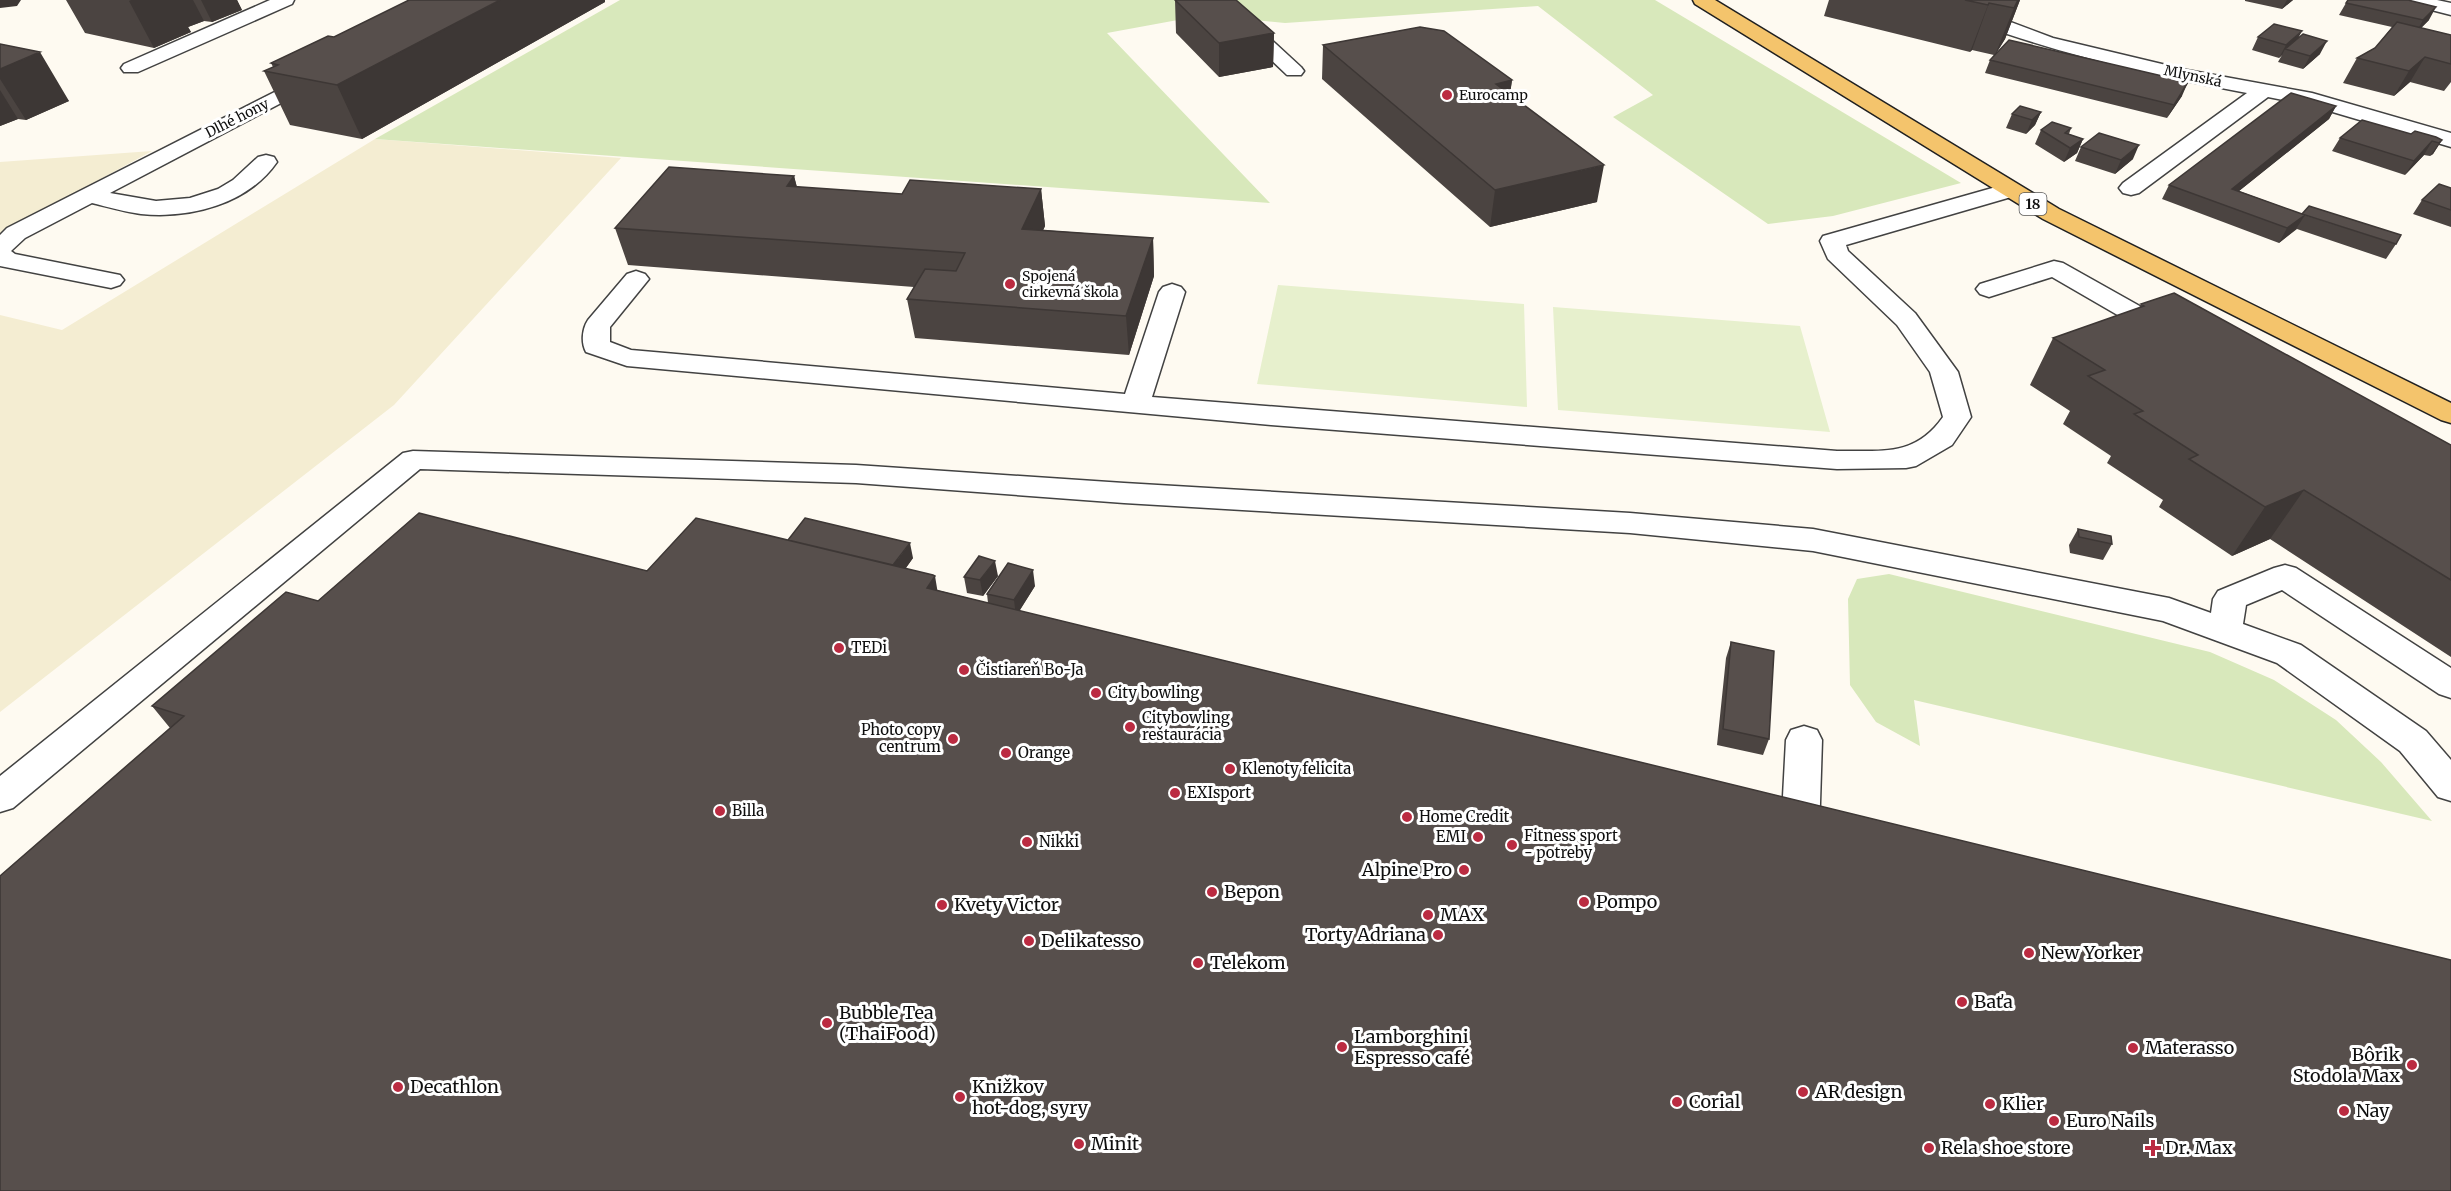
<svg xmlns="http://www.w3.org/2000/svg" width="2451" height="1191" viewBox="0 0 2451 1191" font-family="Merriweather,serif">
<rect width="100%" height="100%" fill="#fefaf1"/>
<!-- farmland -->
<path fill="#f4edd2" d="M375,139L621,158L394,405L0,712V315L62,330Z
M152,151L0,234V162Z"/>
<!-- green -->
<path fill="#d8e8bb" d="M620,0H1655L1961,183L1833,216L1768,224L1613,117L1653,95L1538,6L1285,23L1205,15L1107,33L1270,203L375,139Z
M1889,574L2210,652L2274,680L2336,720L2381,762L2432,821L1914,700L1920,746L1876,722L1850,685L1848,599L1857,579Z"/>
<!-- pitch -->
<path fill="#e7f0cd" d="M1278,285L1524,304L1527,407L1257,384Z
M1553,307L1800,326L1830,432L1558,410Z"/>
<g fill="none" stroke-linecap="round" stroke-linejoin="round">
<defs>
<path id="minor" d="M270,0H294L292,4L138,72H124L121,68L124,64Z
M1208,0H1228L1301,67L1304,71L1301,75H1287Z
M1930,0H1952L2053,38L2187,70L2312,93L2451,133V147L2309,105L2268,97L2139,193L2131,195L2123,193L2119,188L2123,183L2247,93C2156,76 2066,56 1979,24C1964,18 1939,14 1930,0Z
M2406,0H2437L2451,3V15L2408,4Z
M316,71L323,73L326,77L323,81L110,193L156,201L190,198L218,189L233,180L258,157L266,155L274,157L277,162C248,204 190,219 141,214C125,212 108,207 92,203L25,238L11,251L15,254L120,275L124,280L120,285L111,288L0,266V235L7,228Z
M2010,183L2018,185L2022,190L2018,195L1846,245L1848,251L1915,313L1958,372L1971,417L1952,445L1916,466L1906,468L1837,469L1271,425L627,366L586,352C581,343 582,329 588,320L627,274L636,271L645,274L649,279L610,327V342L631,350L1125,394L1159,292L1163,287L1172,284L1181,287L1185,292L1152,397L1837,451C1881,450 1914,458 1943,417L1930,372L1897,325L1828,259L1820,241L1823,236Z
M2054,261L2063,263L2177,327L2181,333L2177,339L2168,341L2159,339L2052,277L1989,297L1980,294L1976,289L1980,284Z
M413,451L856,465L1124,483L1630,513L1813,529L2169,598L2211,613L2213,599L2218,591L2274,568L2285,565L2296,568L2451,668V698L2439,694L2282,590L2246,605L2243,624L2301,645L2426,731L2451,760V801L2438,797L2400,751L2277,663L2163,621L1813,551L1630,533L1124,503L856,483L420,469L13,808L0,812V776L403,453Z
M1804,726L1817,730L1822,740L1819,834L1814,845L1800,850L1786,845L1781,834L1786,740L1791,730Z"/>
<path id="major" d="M1693,0H1715L2059,209L2451,403V423L2441,420L2043,219L1695,4Z"/>
</defs>
<!-- minor casing -->
<use href="#minor" stroke="#424242" stroke-width="3"/>
<!-- major casing -->
<use href="#major" stroke="#202020" stroke-width="3"/>
<!-- minor -->
<use href="#minor" fill="#fff" fill-rule="evenodd"/>
<!-- major -->
<use href="#major" fill="#f4c46c" fill-rule="evenodd"/>
</g>
<!-- wall -->
<path fill="#4b4441" d="M66,0H237L242,10L212,22L204,21L188,27L191,32L154,48L85,33Z
M1175,0L1274,33L1273,67L1219,77L1176,33Z
M1829,0H2020L2005,39L1997,52L2182,96L2167,118L1985,73L1990,60L1994,55L1972,50L1970,52L1824,16Z
M2245,0H2293L2282,9L2245,1Z
M605,2L362,139L290,125L264,71L273,67L271,63L334,37Z
M2346,3L2429,20L2421,28L2451,35V82L2444,91L2410,82L2394,96L2343,83L2357,58L2375,48L2392,27L2339,15Z
M2258,37L2297,39L2320,54L2303,69L2278,62L2282,55L2279,58L2252,50Z
M0,44L69,101L26,120L18,119L0,126Z
M1323,45L1512,80L1510,94L1597,202L1490,227L1322,79Z
M2336,106L2329,119L2239,191L2302,214L2396,244L2386,259L2297,229L2279,243L2162,199L2169,185Z
M2041,112L2035,125L2026,134L2006,128L2012,114Z
M2071,128L2069,134L2083,139L2077,153L2064,162L2035,144L2041,130Z
M2411,134L2442,140L2433,154L2430,156L2424,155L2405,175L2332,151L2340,138Z
M2081,147L2133,159L2115,174L2075,161Z
M794,176L797,187L902,194L1041,189L1045,226L1043,230L1153,238L1154,276L1129,355L915,338L907,299L914,287L628,265L615,228Z
M2451,188V227L2413,214L2422,200Z
M2141,304L2451,445V657L2270,539L2232,556L2159,507L2163,500L2107,463L2111,456L2063,424L2070,411L2030,385L2053,338L2139,308Z
M2078,529L2112,544L2103,560L2070,553L2069,545Z
M913,558L906,568L937,590L988,603L987,594L1035,586L1020,610L170,728L152,706L318,601L647,571Z
M998,576L983,596L967,593L964,577Z
M1731,642L1769,739L1763,755L1717,745L1726,658Z"/>
<!-- shaded-wall -->
<path fill="#3d3735" d="M0,0H21L17,6L0,8Z
M131,0H193L204,21L188,27L191,32L154,48L129,1Z
M201,0H237L242,10L212,22Z
M500,0H605V2L362,139L337,85Z
M2018,0H2020L2005,39L1995,55L2014,8Z
M2287,0H2293L2282,9Z
M1989,3L1972,50L1970,52L1988,5Z
M2436,7L2429,20L2416,33L2423,20Z
M2302,31L2295,44L2285,49L2282,55L2279,58L2286,45Z
M1274,33L1273,67L1219,77V43Z
M2327,41L2320,54L2303,69L2310,56Z
M40,52L69,101L26,120L0,79V69Z
M2425,57L2410,82L2394,96L2409,71Z
M1512,80L1507,115L1496,84Z
M2188,82L2182,96L2167,118L2174,105Z
M0,90L18,119L0,126Z
M2336,106L2329,119L2224,203L2232,189Z
M2041,112L2035,125L2026,134L2032,120Z
M2083,139L2077,153L2064,162L2070,148Z
M2442,140L2433,154L2430,156L2439,143Z
M2432,141L2424,155L2405,175L2414,161Z
M2139,145L2133,159L2115,174L2121,160Z
M1604,165L1597,202L1490,227L1495,190Z
M794,176L803,213L787,186Z
M1041,189L1045,226L1027,267L1022,229Z
M2305,215L2296,229L2279,243L2287,228Z
M1153,238L1154,276L1129,355L1126,316Z
M2304,490L2270,539L2232,556L2265,507Z
M910,543L913,558L888,592L885,576Z
M995,561L998,576L983,596L980,580Z
M1033,570L1035,586L1016,616L1014,600Z
M935,576L940,606L927,588Z"/>
<!-- building -->
<path fill="#574f4c" stroke="#3d3735" stroke-width="1.5" d="M409,0H500L337,85L264,71L278,65L271,63L328,36L334,37Z
M1175,0H1236L1274,33L1219,43Z
M1965,0H2018L2014,8L1989,3L1988,5Z
M2348,0H2408L2436,7L2423,20L2346,3Z
M2397,22L2451,35V64L2425,57L2409,71L2357,58L2375,48Z
M2274,24L2302,31L2286,45L2258,37Z
M1420,27L1444,31L1512,80L1496,84L1604,165L1495,190L1323,45Z
M2303,34L2327,41L2310,56L2285,49Z
M2009,40L2188,82L2174,105L1990,60Z
M0,44L40,52L0,69Z
M2291,93L2336,106L2232,189L2305,215L2287,228L2169,185Z
M2020,106L2041,112L2032,120L2012,114Z
M2362,120L2411,134L2415,131L2436,137L2442,140L2439,143L2432,141L2414,161L2340,138Z
M2052,122L2071,128L2065,133L2083,139L2070,148L2041,130Z
M2099,133L2139,145L2121,160L2081,147Z
M669,167L794,176L787,186L902,194L910,180L1041,189L1022,229L1153,238L1126,316L907,299L925,269L956,271L965,253L615,228Z
M2439,184L2451,188V210L2422,200Z
M2309,206L2401,235L2396,244L2302,214Z
M2174,293L2451,445V580L2304,490L2265,507L2189,459L2198,455L2134,414L2143,411L2088,376L2105,370L2053,338L2144,306L2141,304Z
M419,513L647,571L696,518L933,575L935,576L927,588L2451,960V1191H0V876L184,716L152,706L286,592L318,601Z
M805,518L910,543L893,565L788,540Z
M2078,529L2111,536L2112,544L2079,537Z
M979,556L995,561L980,580L964,577Z
M1008,563L1033,570L1014,600L987,594Z
M1731,642L1774,651L1769,739L1723,729Z"/>
<!-- markers -->
<g fill="#bb2b41" stroke="#fff" stroke-width="2">
<circle cx="1447" cy="95" r="6"/>
<circle cx="1010" cy="284" r="6"/>
<circle cx="839" cy="648" r="6"/>
<circle cx="964" cy="670" r="6"/>
<circle cx="1096" cy="693" r="6"/>
<circle cx="1130" cy="727" r="6"/>
<circle cx="953" cy="739" r="6"/>
<circle cx="1006" cy="753" r="6"/>
<circle cx="1230" cy="769" r="6"/>
<circle cx="1175" cy="793" r="6"/>
<circle cx="720" cy="811" r="6"/>
<circle cx="1407" cy="817" r="6"/>
<circle cx="1478" cy="837" r="6"/>
<circle cx="1027" cy="842" r="6"/>
<circle cx="1512" cy="845" r="6"/>
<circle cx="1464" cy="870" r="6"/>
<circle cx="1212" cy="892" r="6"/>
<circle cx="1584" cy="902" r="6"/>
<circle cx="942" cy="905" r="6"/>
<circle cx="1428" cy="915" r="6"/>
<circle cx="1438" cy="935" r="6"/>
<circle cx="1029" cy="941" r="6"/>
<circle cx="2029" cy="953" r="6"/>
<circle cx="1198" cy="963" r="6"/>
<circle cx="1962" cy="1002" r="6"/>
<circle cx="827" cy="1023" r="6"/>
<circle cx="1342" cy="1047" r="6"/>
<circle cx="2133" cy="1048" r="6"/>
<circle cx="2412" cy="1065" r="6"/>
<circle cx="398" cy="1087" r="6"/>
<circle cx="1803" cy="1092" r="6"/>
<circle cx="960" cy="1097" r="6"/>
<circle cx="1677" cy="1102" r="6"/>
<circle cx="1990" cy="1104" r="6"/>
<circle cx="2344" cy="1111" r="6"/>
<circle cx="2054" cy="1121" r="6"/>
<circle cx="1079" cy="1144" r="6"/>
<circle cx="1929" cy="1148" r="6"/>
<path d="M2150 1139h6v6h6v6h-6v6h-6v-6h-6v-6h6z"/>
</g>
<g text-anchor="middle" stroke-width="6" stroke-linejoin="round" paint-order="stroke">
<!-- far-street labels -->
<g font-size="14" fill="#0f0f0f" stroke="#fff">
<text transform="translate(2193 76) rotate(12)" y="5">Mlynská</text>
<text transform="translate(237 118) rotate(-27)" y="5">Dlhé hony</text>
</g>
<!-- far-poi labels -->
<g font-size="14" fill="#0f0f0f" stroke="#fff" text-anchor="start">
<text x="1459" y="100">Eurocamp</text>
<text x="1022" y="281">Spojená<tspan x="1022" dy="16">cirkevná škola</tspan></text>
</g>
<!-- shield labels -->
<rect fill="#fff" stroke="#575757" stroke-width="1.5" x="2019.5" y="193" width="27" height="22" rx="4.5"/>
<g font-size="14" font-weight="bold" fill="#0f0f0f">
<text x="2033" y="209">18</text>
</g>
<!-- poi labels -->
<g font-size="15" fill="#0f0f0f" stroke="#fff" text-anchor="start">
<text x="851" y="653">TEDi</text>
<text x="976" y="675">Čistiareň Bo-Ja</text>
<text x="1108" y="698">City bowling</text>
<text x="1142" y="723">Citybowling<tspan x="1142" dy="17">reštaurácia</tspan></text>
<text x="941" y="735" text-anchor="end">Photo copy<tspan x="941" dy="17">centrum</tspan></text>
<text x="1018" y="758">Orange</text>
<text x="1242" y="774">Klenoty felicita</text>
<text x="1187" y="798">EXIsport</text>
<text x="732" y="816">Billa</text>
<text x="1419" y="822">Home Credit</text>
<text x="1524" y="841">Fitness sport<tspan x="1524" dy="17">- potreby</tspan></text>
<text x="1466" y="842" text-anchor="end">EMI</text>
<text x="1039" y="847">Nikki</text>
</g>
<!-- near-poi labels -->
<g font-size="18" fill="#0f0f0f" stroke="#fff" text-anchor="start">
<text x="1452" y="876" text-anchor="end">Alpine Pro</text>
<text x="1224" y="898">Bepon</text>
<text x="1596" y="908">Pompo</text>
<text x="954" y="911">Kvety Victor</text>
<text x="1440" y="921">MAX</text>
<text x="1426" y="941" text-anchor="end">Torty Adriana</text>
<text x="1041" y="947">Delikatesso</text>
<text x="2041" y="959">New Yorker</text>
<text x="1210" y="969">Telekom</text>
<text x="1974" y="1008">Baťa</text>
<text x="839" y="1019">Bubble Tea<tspan x="839" dy="21">(ThaiFood)</tspan></text>
<text x="1354" y="1043">Lamborghini<tspan x="1354" dy="21">Espresso café</tspan></text>
<text x="2145" y="1054">Materasso</text>
<text x="2400" y="1061" text-anchor="end">Bôrik<tspan x="2400" dy="21">Stodola Max</tspan></text>
<text x="410" y="1093">Decathlon</text>
<text x="972" y="1093">Knižkov<tspan x="972" dy="21">hot-dog, syry</tspan></text>
<text x="1815" y="1098">AR design</text>
<text x="1689" y="1108">Corial</text>
<text x="2002" y="1110">Klier</text>
<text x="2356" y="1117">Nay</text>
<text x="2066" y="1127">Euro Nails</text>
<text x="1091" y="1150">Minit</text>
<text x="1941" y="1154">Rela shoe store</text>
<text x="2165" y="1154">Dr. Max</text>
</g>
</g>
</svg>
